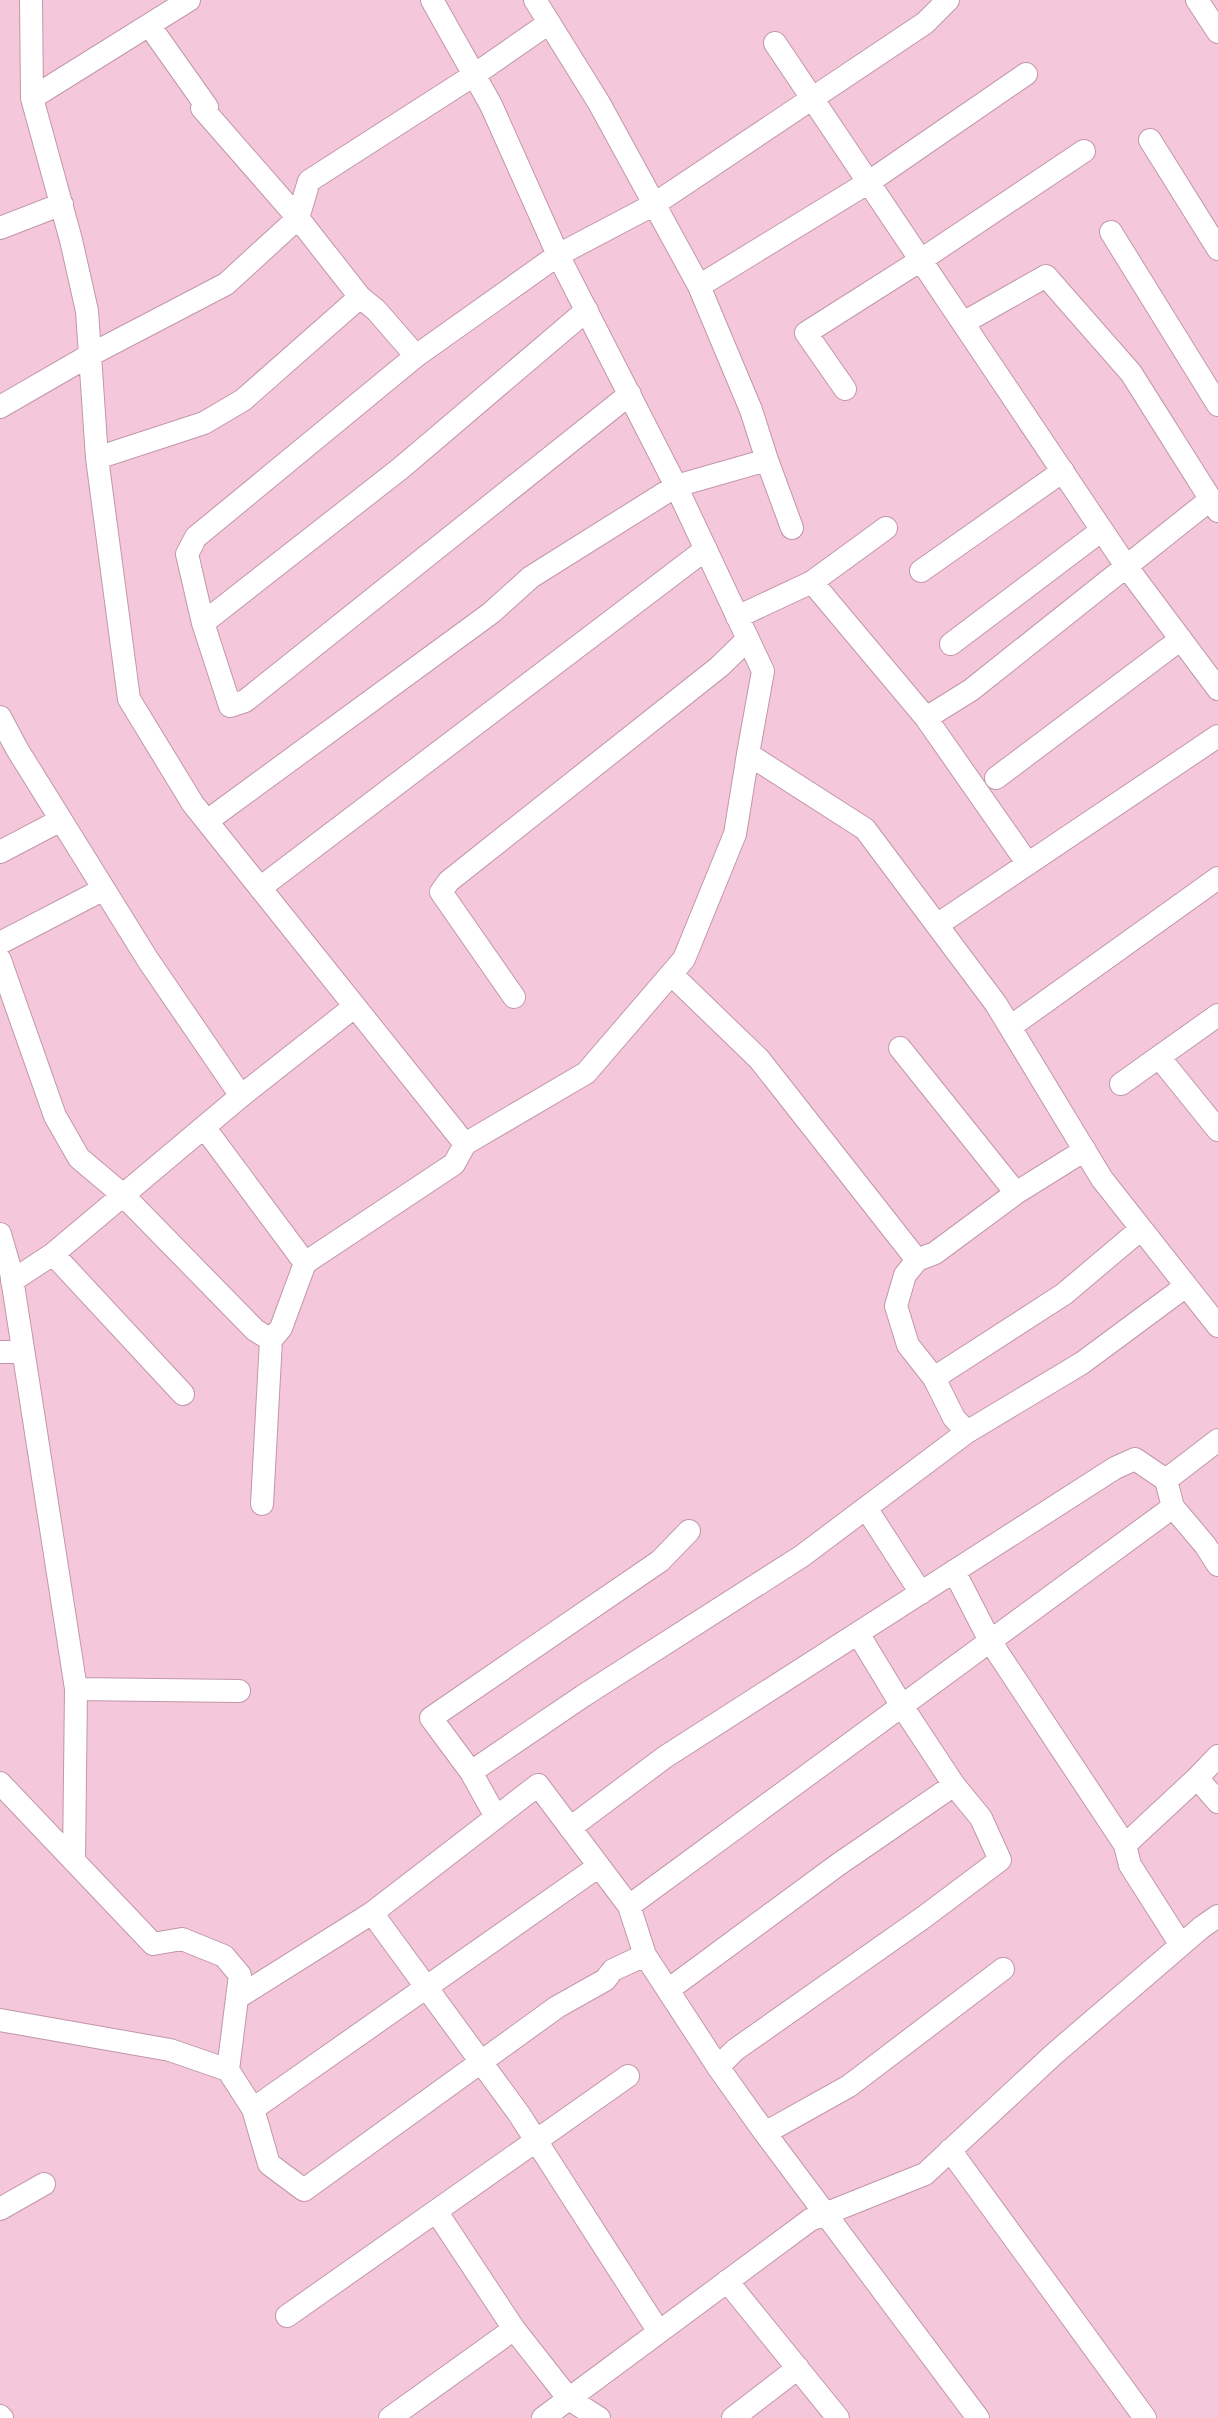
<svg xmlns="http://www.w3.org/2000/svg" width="1218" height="2418" viewBox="0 0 1218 2418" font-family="'Asap Condensed',sans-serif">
<rect width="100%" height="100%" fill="#f4c7da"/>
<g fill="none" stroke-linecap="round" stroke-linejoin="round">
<defs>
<path id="minor" d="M31,0L32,98L71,240L87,311L97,458L129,699L193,804L465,1144L586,1073L684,959L735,834L748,754
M432,0L491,105L558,255L676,486L763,671L748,754L865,829L996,1004L1102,1179L1218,1326
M1197,0L1218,32
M149,25L207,107L202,108L298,218L360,297L376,310L416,356
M775,43L1126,566L1218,689
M32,98L189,0
M1150,140L1218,249
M0,228L62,204
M1111,232L1218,405
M699,286L869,182L1026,74
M963,323L1046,276L1131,373L1218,511
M845,389L806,333L921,260L1084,151
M630,394L245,701L230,706L203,623L187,554L196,537L416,356L558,255L653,205L925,23L948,0
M0,407L90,355L226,284L298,218L309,181L474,75L549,23
M97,458L204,423L243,400L360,297
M767,460L792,528
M921,571L1063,471
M812,582L926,718L1028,864
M737,617L812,582L886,528
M203,623L401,468L587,310
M951,644L1102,530
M0,717L17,749L148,960L241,1096
M926,718L971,690L1211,499
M996,778L1181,639
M207,821L491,613L531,577L676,486L767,460L751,410L699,286L599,103L535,0
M0,852L61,820
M260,888L706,549
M937,925L1218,736
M0,943L104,889
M0,960L55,1116L79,1158L123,1195L255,1330L271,1340
M671,974L759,1059L917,1260
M514,997L441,892L449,881L719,667L748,639
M1010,1027L1218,878
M900,1048L1016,1193
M1159,1057L1218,1130
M1121,1084L1218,1015
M204,1127L305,1263
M0,1234L11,1272L76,1689L74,1861
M53,1254L183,1394
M12,1281L53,1254L241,1096L354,1007
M0,1352H23
M934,1378L1064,1294L1141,1229
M967,1432L954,1418L934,1378L908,1345L896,1306L905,1275L917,1260L935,1253L1016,1193L1085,1150
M1166,1480L1218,1440
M262,1504L271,1340L281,1328L305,1263L454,1164L465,1144
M866,1508L921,1593
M954,1571L990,1641L1125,1845L1130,1865L1181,1945
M76,1689L239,1691
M1218,1756L1197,1778L1218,1802
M471,1772L583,1696L802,1556L967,1432L1082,1363L1186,1286
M0,1783L153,1944L182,1939L224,1956L240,1975L237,1998L372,1913L538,1785L629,1906L1173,1507
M496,1817L471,1772L431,1718L660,1561L689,1531
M570,1828L665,1757L1115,1468L1135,1459L1166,1480L1173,1507L1205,1545L1218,1565
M1125,1845L1197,1778
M629,1906L645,1955L718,2067L765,2133L978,2418
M372,1913L519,2114L659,2332
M668,1990L839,1864L954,1785
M0,2020L170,2050L228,2070L253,2109L269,2164L304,2190L557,2007L605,1980L613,1970L645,1955
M718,2067L735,2050L924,1917L1000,1860L981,1818L954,1785L902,1706L859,1635
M228,2070L237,1998
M253,2109L599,1866
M765,2133L849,2086L1003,1969
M950,2150L1145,2418
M0,2209L44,2184
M436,2211L514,2329L569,2399L599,2418
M727,2281L838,2418
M287,2316L628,2076
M0,2416L2,2418
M390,2418L514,2329
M543,2418L810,2220L925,2174L1053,2055L1202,1927L1218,1916
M733,2418L798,2368"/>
</defs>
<!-- minor casing -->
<use href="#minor" stroke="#c297a9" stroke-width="24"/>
<!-- minor -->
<use href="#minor" stroke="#fff" stroke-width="22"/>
</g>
</svg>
